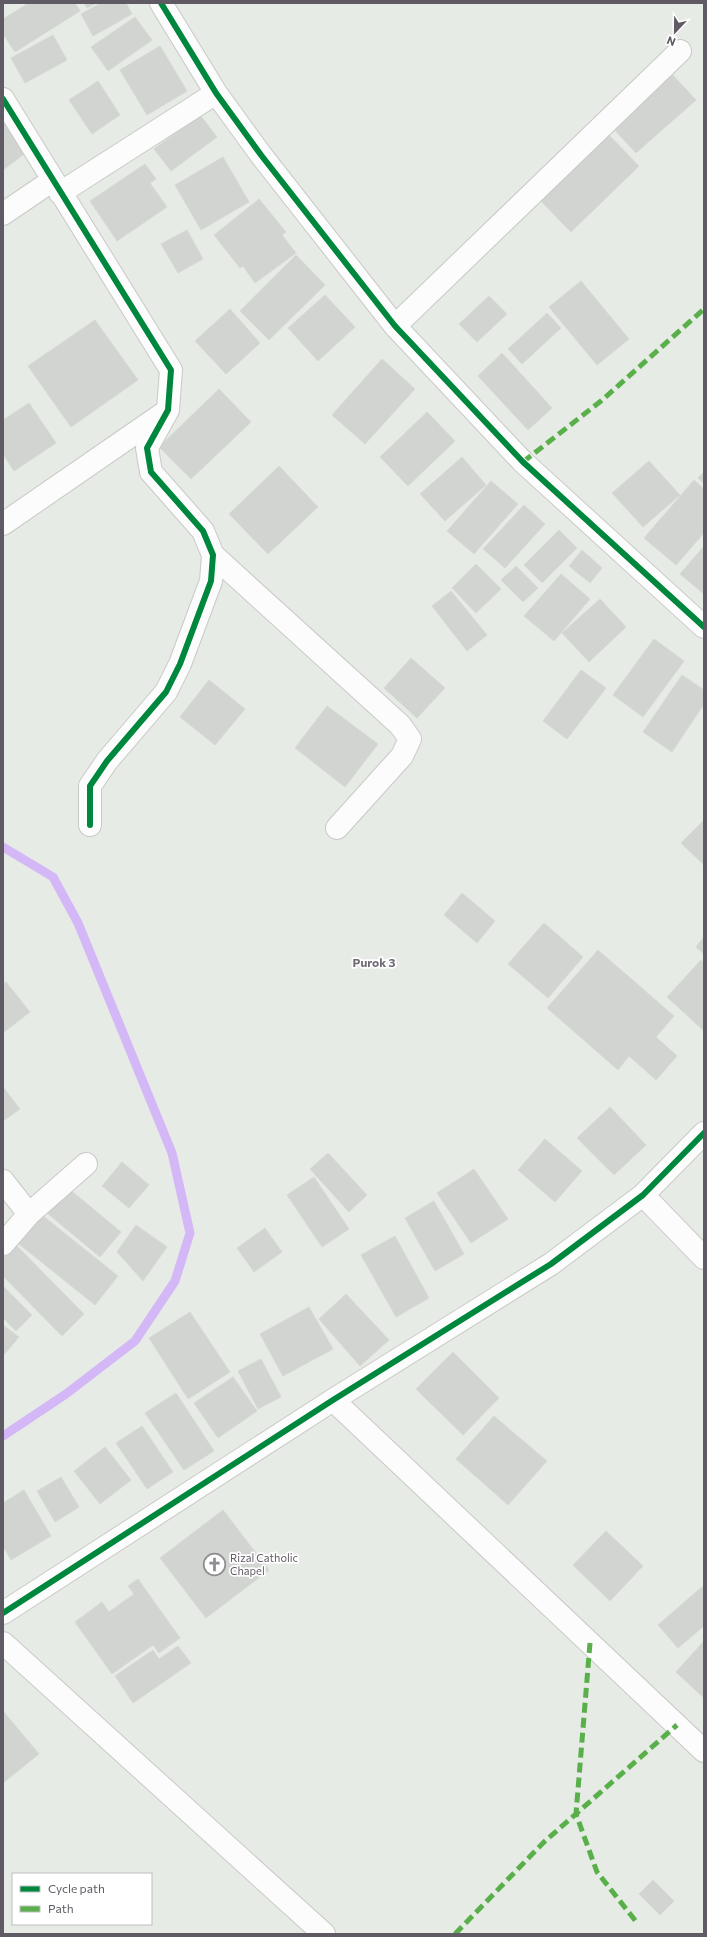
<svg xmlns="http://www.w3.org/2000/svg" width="707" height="1937" viewBox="0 0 707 1937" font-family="Commissioner,sans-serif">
<rect width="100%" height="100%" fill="#e6ebe5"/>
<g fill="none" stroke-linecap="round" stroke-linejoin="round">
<!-- stream -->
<path stroke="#d4b7f7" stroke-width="9" d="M3,847L53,877L78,923L172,1153L190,1233L175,1281L135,1341L66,1394L3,1436"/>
</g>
<!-- building -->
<path fill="#d1d4d0" stroke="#d6dad4" d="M29,3H75L80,11L15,52L3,34V19Z
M84,3H96L87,8Z
M101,3H126L132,14L93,36L81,14Z
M135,17L152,40L108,71L91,47Z
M53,35L67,60L25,83L11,58Z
M160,46L187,91L147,115L120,70Z
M670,72L696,100L636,153L610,125Z
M98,81L120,115L92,134L69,100Z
M200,115L217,137L171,171L154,149Z
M3,119L27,152L3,170Z
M605,131L639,166L571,232L537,197Z
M223,157L249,202L201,230L175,185Z
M145,164L156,179L150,183L167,207L117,241L90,201Z
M259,199L286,232L282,235L296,253L255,283L243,266L240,268L214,235Z
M187,230L203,259L178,273L161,244Z
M296,255L325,285L269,340L240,311Z
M581,281L629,339L597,365L549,307Z
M325,295L355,327L318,361L288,328Z
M489,296L507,314L477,342L459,324Z
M230,309L260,343L226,374L195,341Z
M547,313L561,328L522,364L508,349Z
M95,320L138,380L71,427L28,366Z
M502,353L552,408L528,430L478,376Z
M382,359L415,389L365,444L332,415Z
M219,389L251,422L191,479L159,447Z
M29,403L56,443L14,471L3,454V420Z
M427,412L455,441L408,486L380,457Z
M462,457L486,485L445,521L420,494Z
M649,461L680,495L643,527L612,493Z
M279,466L318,507L268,554L229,514Z
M704,472V484L698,478Z
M694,480L704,489V533L676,565L644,538Z
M491,481L518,504L474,554L447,531Z
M524,505L545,524L505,568L483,549Z
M559,530L577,548L542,583L524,565Z
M704,546V594L680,574Z
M582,550L602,568L590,583L569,566Z
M476,564L501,589L476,613L452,588Z
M516,566L538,588L523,602L501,580Z
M561,574L590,599L554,641L524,616Z
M451,591L487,635L467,651L432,606Z
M600,599L626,627L589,662L562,633Z
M654,639L684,661L643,717L613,695Z
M411,658L445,688L417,718L384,688Z
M581,670L606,688L567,739L543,721Z
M682,675L704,690V704L672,752L643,732Z
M209,680L245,709L215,745L180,717Z
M327,706L378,744L345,787L295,748Z
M704,820V865L681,843Z
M462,893L495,921L477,943L444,915Z
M544,923L583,957L548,998L508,964Z
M704,937V954L696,947Z
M598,950L674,1016L656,1037L677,1056L656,1080L629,1056L618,1070L547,1008Z
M701,960L704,963V1031L667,997Z
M6,982L30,1012L3,1033V984Z
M3,1087L20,1109L3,1121Z
M610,1107L646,1145L614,1175L577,1138Z
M545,1139L582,1171L555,1202L518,1170Z
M328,1153L367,1195L349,1212L310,1169Z
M122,1162L149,1185L129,1208L102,1186Z
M474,1169L508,1219L471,1243L437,1193Z
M314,1177L349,1229L322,1247L287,1195Z
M68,1188L121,1232L100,1257L47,1213Z
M434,1201L464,1254L435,1271L405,1218Z
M37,1211L118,1276L95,1305L14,1240Z
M136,1225L167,1247L143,1281L117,1252Z
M265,1228L282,1252L254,1272L237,1248Z
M395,1236L429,1298L396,1317L361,1255Z
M14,1243L84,1314L62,1336L3,1276V1253Z
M3,1286L32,1315L16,1331L3,1318Z
M346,1294L389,1340L360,1366L319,1319Z
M309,1307L333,1349L283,1376L260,1334Z
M190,1312L230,1372L188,1399L149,1338Z
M3,1325L19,1337L3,1356Z
M453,1352L499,1398L463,1435L416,1389Z
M261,1359L281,1397L258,1409L238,1371Z
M233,1377L257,1411L218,1438L194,1403Z
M176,1393L214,1451L184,1470L145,1413Z
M494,1416L547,1461L508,1505L456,1459Z
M142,1426L173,1472L147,1489L116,1443Z
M105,1447L131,1480L100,1504L74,1471Z
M61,1477L79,1507L55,1522L37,1491Z
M24,1490L51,1536L11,1560L3,1546V1503Z
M223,1510L269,1570L206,1618L160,1558Z
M606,1531L643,1566L610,1601L573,1565Z
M138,1579L180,1638L159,1653L153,1645L112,1674L75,1622L102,1602L109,1612L134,1594L128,1586Z
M703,1586L704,1626L678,1648L658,1625Z
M704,1641V1698L676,1672Z
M178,1646L191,1663L133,1703L115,1676L153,1650L159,1659Z
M3,1711L39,1754L3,1783Z
M653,1880L674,1901L660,1915L639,1894Z"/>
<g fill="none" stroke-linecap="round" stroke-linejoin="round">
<defs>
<path id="minor" d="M161,3L216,93L261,155L395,326L523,462L704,627
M3,99L171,370L168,410L147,448L151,472L203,531L213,555L211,581L180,664L166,692L107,761L90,786V825
M60,193L216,93
M3,214L53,180
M395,326L680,51
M3,524L164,413
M213,555L400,725L410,739L402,756L337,828
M3,1181L29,1214
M643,1195L704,1258
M3,1244L29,1214L86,1164
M333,1400L704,1751
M3,1613L333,1400L551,1264L643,1195L704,1133
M3,1643L324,1934"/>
</defs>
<!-- minor casing -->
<use href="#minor" stroke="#c9c9c8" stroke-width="24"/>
<!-- minor -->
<use href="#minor" stroke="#fbfcfb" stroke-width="22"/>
<!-- quiet -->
<path stroke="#59b04a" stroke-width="5" stroke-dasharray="10 5" stroke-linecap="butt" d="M523,462L601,401L704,309
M590,1643L576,1814L597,1872L638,1924
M455,1934L544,1842L677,1725"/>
<defs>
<path id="cycleway" d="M161,3L216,93L261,155L395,326L523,462L704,627
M3,99L171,370L168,410L147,448L151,472L203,531L213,555L211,581L180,664L166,692L107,761L90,786V825
M3,1613L333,1400L551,1264L643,1195L704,1133"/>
</defs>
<!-- cycleway casing -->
<use href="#cycleway" stroke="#fff" stroke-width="8"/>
<!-- cycleway -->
<use href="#cycleway" stroke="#00873e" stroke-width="6"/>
</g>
<!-- icons -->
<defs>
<symbol id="church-ring" viewBox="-11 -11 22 22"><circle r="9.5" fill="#fff" stroke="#8f8d91" stroke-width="1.5"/><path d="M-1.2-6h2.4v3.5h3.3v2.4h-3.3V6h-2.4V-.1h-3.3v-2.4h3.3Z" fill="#8f8d91"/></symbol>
</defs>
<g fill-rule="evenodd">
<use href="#church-ring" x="202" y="1552" width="25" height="25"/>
</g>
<g text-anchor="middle" stroke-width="3.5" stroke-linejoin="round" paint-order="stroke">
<!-- poi labels -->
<g font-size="11" fill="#605a64" stroke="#fff" text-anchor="start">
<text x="230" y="1562">Rizal Catholic<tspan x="230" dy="13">Chapel</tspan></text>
</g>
<!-- neighbourhood labels -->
<g font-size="12" font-weight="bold" fill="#716b76" stroke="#fff">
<text x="374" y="967">Purok 3</text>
</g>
</g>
<!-- border -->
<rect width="707" height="1937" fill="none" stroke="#605a64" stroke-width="8"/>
<!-- legend -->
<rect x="12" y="1873" width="140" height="52" fill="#ffffff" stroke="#bfbdc1"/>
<rect x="20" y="1886" width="20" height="6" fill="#00873e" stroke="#bfbdc1"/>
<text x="48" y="1893" font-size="12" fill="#605a64">Cycle path</text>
<rect x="20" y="1906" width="20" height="6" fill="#59b04a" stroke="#bfbdc1"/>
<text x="48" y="1913" font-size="12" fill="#605a64">Path</text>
<!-- north arrow -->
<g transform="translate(675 32) rotate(202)" stroke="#ffffff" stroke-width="3" paint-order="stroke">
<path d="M0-3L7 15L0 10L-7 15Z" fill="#605a64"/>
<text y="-6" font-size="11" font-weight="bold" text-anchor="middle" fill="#605a64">N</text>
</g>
</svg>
